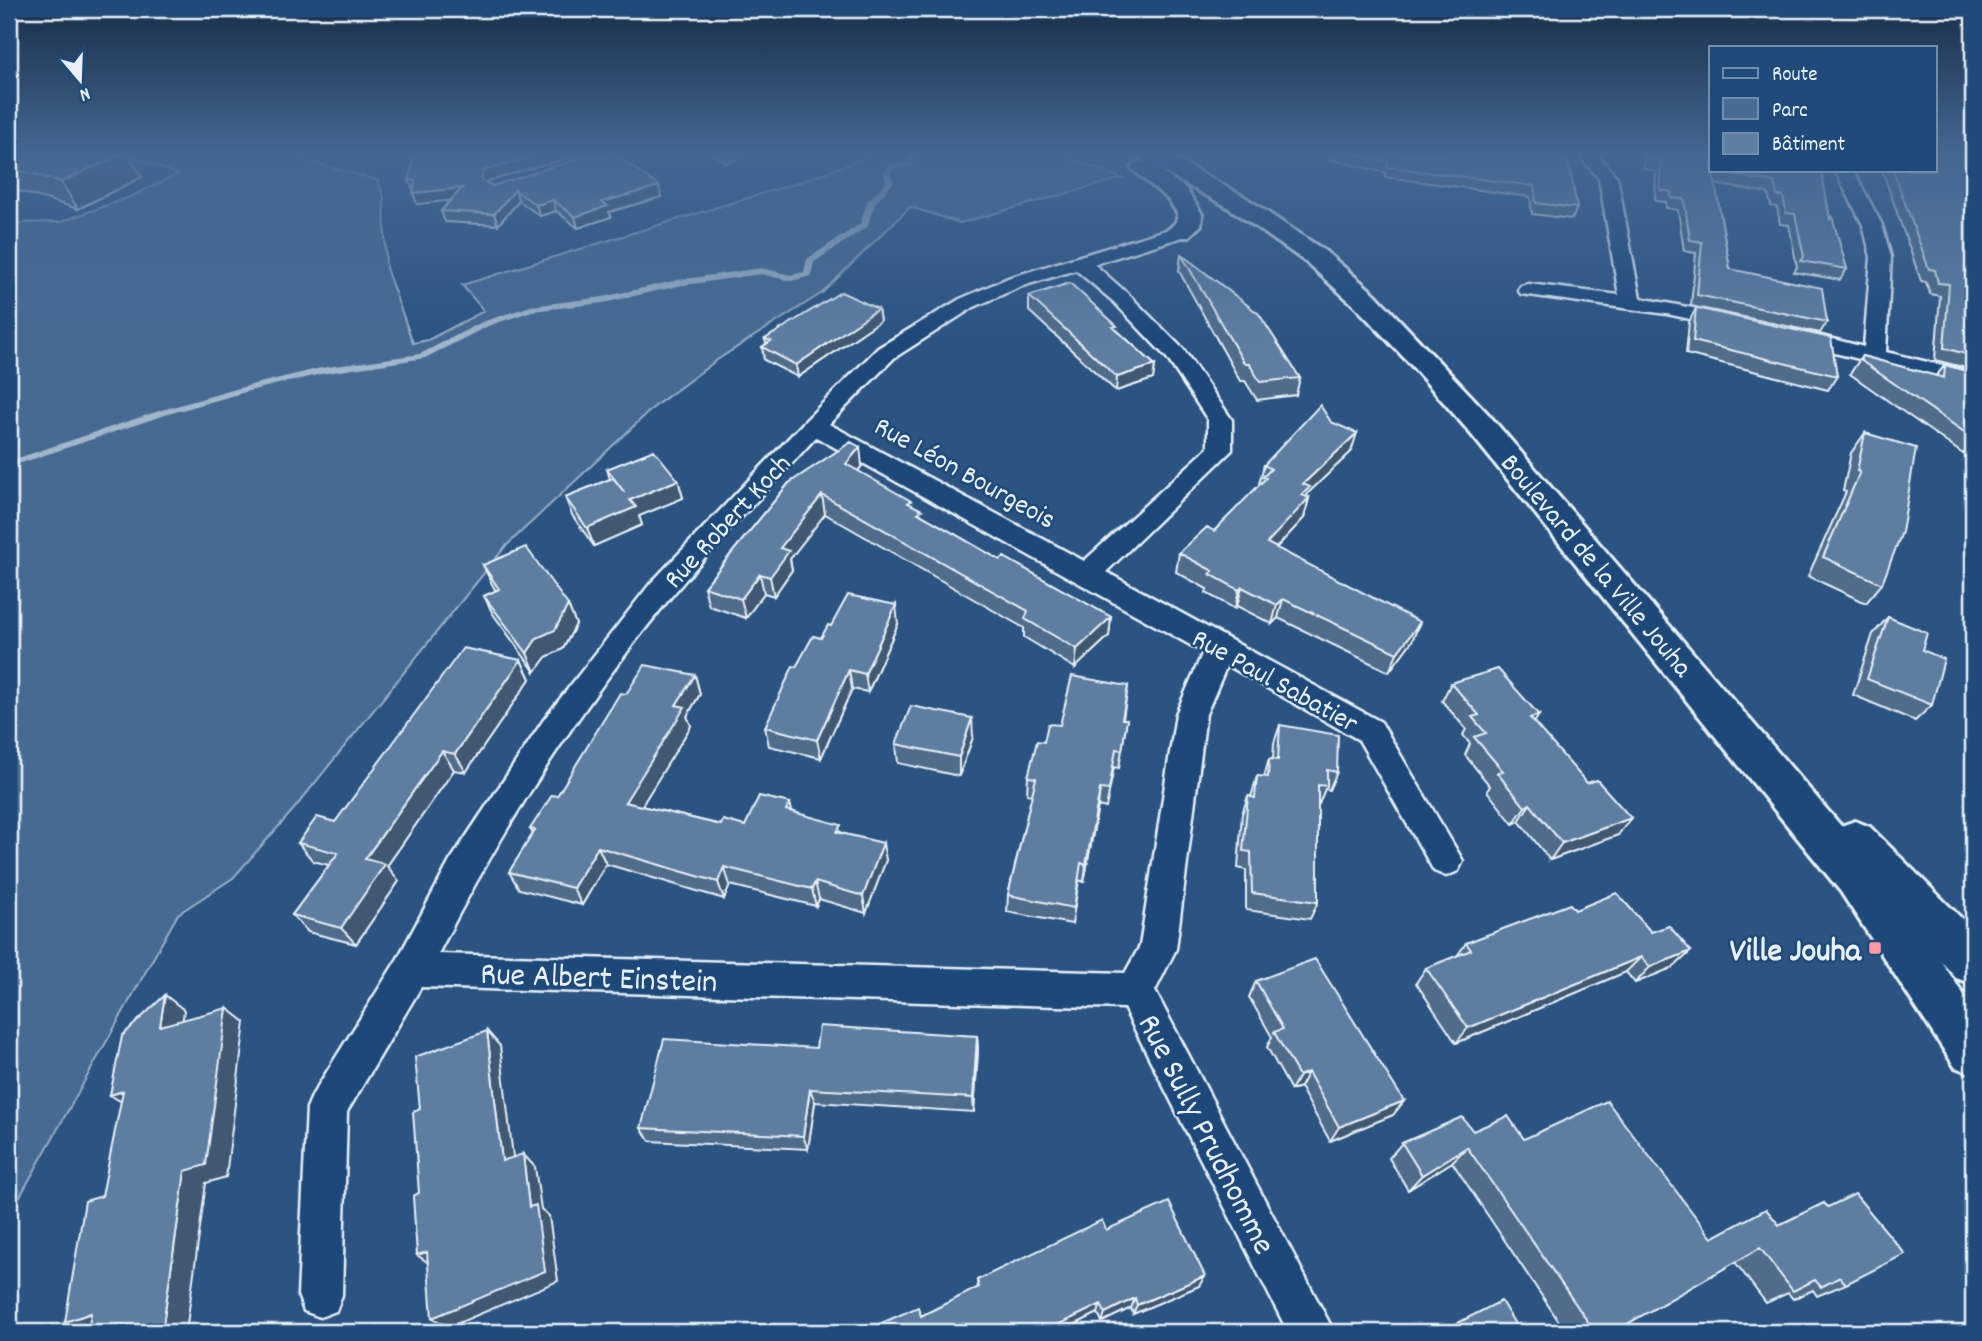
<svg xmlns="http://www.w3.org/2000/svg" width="1982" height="1341" viewBox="0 0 1982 1341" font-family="Dekko,sans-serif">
<rect width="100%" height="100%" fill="#2b5482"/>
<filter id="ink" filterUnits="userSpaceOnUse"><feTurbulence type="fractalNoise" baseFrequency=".0143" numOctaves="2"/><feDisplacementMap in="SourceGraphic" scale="14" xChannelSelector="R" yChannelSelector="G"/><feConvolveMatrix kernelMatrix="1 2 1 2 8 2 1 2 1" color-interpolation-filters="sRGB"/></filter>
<g filter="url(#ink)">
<!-- green -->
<path fill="#476b93" stroke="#98aec6" stroke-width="2" d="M124,154H281L378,180L384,198L386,268L413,343L428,340L484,311L462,285L800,182L874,154H1059L1122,178L960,223L910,207L822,293L717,360L655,406L505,547L294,809L233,878L178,914L9,1216V223L60,222L130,197L178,174Z"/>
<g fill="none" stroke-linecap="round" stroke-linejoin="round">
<!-- stream -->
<path fill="#a0b6cb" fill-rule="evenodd" d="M909,154H918L915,157L913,167L896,168L890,173L894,182L875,203L867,227L814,262L811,276L791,281L761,274L678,286L603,303L532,311L488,326L425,358L321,374L249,391L168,414L9,467V461L162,410L243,387L321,368L420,354L482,322L531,306L603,297L678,280L761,268L791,275L804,272L807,259L860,224L867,202L886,182L883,171L891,164L907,163Z"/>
<defs>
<path id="street" d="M584,154H612L609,158L557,174L548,169L551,165Z
M1577,154H1596L1617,177L1640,298L1740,317L1743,322L1740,327L1732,328L1667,314L1521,294L1518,290L1521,286L1528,284L1619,295L1599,178Z
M1835,170H1853L1882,225L1891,257L1886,352L1973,373V387L1786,341L1783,336L1794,329L1864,347L1871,257L1863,225Z
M1179,226L1189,232L1186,236L1094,264L1128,294L1183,349L1232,420V450L1106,572L1381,722L1463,861L1458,871L1446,876L1434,871L1359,740L1227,665L1206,714L1176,949L1155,991L1334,1332H1288L1124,1008L421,987L347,1112L342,1295L336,1311L320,1317L304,1311L298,1295L307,1108L313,1094L398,958L450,861L545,718L650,584L805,421L878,348L960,299L1008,278ZM1076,270L1114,302L1167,358L1208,420V448L1084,561L829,424L894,358L974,307L1022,286ZM816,437L1203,652L1176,714L1140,946L1125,973L438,954C502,828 580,707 670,598C716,542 768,490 816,437Z"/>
<path id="secondary" d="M1137,154H1166L1243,196L1325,251L1375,294L1489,415L1841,826L1855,821L1870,827L1973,930V984L1956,978L1940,960L1973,1008V1074L1955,1067L1841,892L1467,429L1412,366L1355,306L1306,262L1226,206L1158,169L1186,189L1202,214L1201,225L1188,237H1170L1166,232L1176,222L1178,214L1168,199L1131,168L1135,163L1145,162Z"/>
</defs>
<!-- street casing -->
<use href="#street" stroke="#e8f1f8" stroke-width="5"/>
<!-- secondary casing -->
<use href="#secondary" stroke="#e8f1f8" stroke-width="6"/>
<!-- street -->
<use href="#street" fill="#1f4a7a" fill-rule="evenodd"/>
<!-- secondary -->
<use href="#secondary" fill="#1f4a7a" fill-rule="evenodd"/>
</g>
<!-- wall -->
<path fill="#506c8a" stroke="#e8f1f8" stroke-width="2" d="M9,154H128L142,177L78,209L9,188Z
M410,154H580L487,181V183L492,186L598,159L661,197L609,212L611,217L578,228L556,211L540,216L519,201L498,225L445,222L441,211L450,200L417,204L413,191L414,155Z
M713,154H749L726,163Z
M1329,154H1567L1577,208L1572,219L1532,214L1530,197L1385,177L1386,173L1328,159Z
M1644,154H1711L1821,170L1830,219L1847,269L1840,280L1794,272L1797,267L1789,225L1780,224L1777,207L1771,206L1768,193L1715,184L1730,269L1827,322L1820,333L1691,306L1696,253L1684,251L1678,210L1666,208V202L1655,201L1656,171L1644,169Z
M1973,155V264L1971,263L1973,270V365L1970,369L1935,360L1940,296L1930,294L1926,282L1921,281L1882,170H1935Z
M1181,254L1300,378L1296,395L1257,400L1245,381H1240L1179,271Z
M1029,296L1117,330L1155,365L1153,379L1116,391L1029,311Z
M1696,308L1837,376L1828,390L1686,354L1689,322Z
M878,309L880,321L798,377L764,360L762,347L766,344L765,339Z
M1862,356L1936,376L1945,365L1973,373V441L1963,454L1850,374Z
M1865,433L1882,584L1866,603L1808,576L1846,492L1843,491L1851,453Z
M1351,452L1308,493L1307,497L1309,498L1304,518L1276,548L1412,641L1389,672L1278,618L1272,624L1237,606L1235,609L1206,593L1207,589L1176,572L1179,553L1214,531L1260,485L1259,484L1264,465Z
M862,466L858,471L911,505L922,515L1000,560L1111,617L1109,636L1075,668L1024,637V628L825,514L790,559L792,570L774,596L764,593L746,618L709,606L704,587L789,483Z
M607,469L678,480L683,498L639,516L642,525L594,546L572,515L565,497L610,479Z
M483,565L576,624L563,649L546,657L535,672L493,614L484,596L496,591L492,584Z
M1888,617L1922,650L1932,705L1915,721L1853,695L1873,634Z
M898,624L868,692L852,689L821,758L769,746L765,727L796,667L831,626Z
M521,660L530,679L466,772L454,770L387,866L399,881L356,944L308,932L292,915L329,865L313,861L298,843L335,822Z
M695,675L700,694L687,716L691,726L641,806L721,825L745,826L790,803L792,811L843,833L886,860L866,913L819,899L816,906L730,885L724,899L606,864L582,905L519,889L509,872L533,834L530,829L557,796L626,694Z
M1451,683L1539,715L1534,722L1618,835L1550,860L1519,821L1513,824L1487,791L1490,786L1465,755L1470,744L1463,735L1466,729L1442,701Z
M1128,686L1123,719H1127L1119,768L1114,767L1106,808L1098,806L1084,882L1079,880L1072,924L1007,912L1008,895L1032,795L1027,794L1028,777L1044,742L1060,725Z
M1280,725L1337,772L1329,790L1325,789L1319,804H1318V902L1310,919L1246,910V870L1238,868L1242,814L1248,796L1251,797L1257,776L1264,777L1269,759H1273L1274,743Z
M973,737L959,776L898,763L896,744Z
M1575,910L1651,932L1691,951L1674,967L1635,983L1626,972L1456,1043L1416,983L1426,968L1457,956L1466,943Z
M1256,981L1404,1101L1393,1115L1330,1141L1300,1087L1291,1090L1267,1047L1272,1037L1249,997Z
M977,1036L978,1050L974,1112L815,1102L808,1149L650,1141L641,1128L816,1048Z
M1473,1131L1524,1139L1712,1238L1779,1225L1824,1203L1846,1284L1817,1296L1813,1290L1793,1299L1788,1293L1766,1303L1735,1262L1613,1332H1566L1452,1162L1408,1190L1389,1158L1402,1143Z
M1106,1230L1205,1276L1199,1286L1133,1314L1131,1308L1102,1322L1098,1313L1060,1332H861L921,1316L978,1288L977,1280Z"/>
<!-- shaded-wall -->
<path fill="#415871" stroke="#e8f1f8" stroke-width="2" d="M122,154H128L142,177L78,209L61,182Z
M541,154H580L487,181L485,190L481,179L483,171Z
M724,154H749L726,163Z
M415,180L414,192L409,181Z
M659,186L661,197L609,212L611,217L578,228L575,217L602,202Z
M462,188L466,199L417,204L413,193Z
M515,190L519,201L498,225L494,214Z
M553,200L556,211L540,216L536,205Z
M878,309L880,321L798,377L796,365Z
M1155,365L1153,379L1116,391L1117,377Z
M1357,433L1351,452L1308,493L1305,502L1309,498L1304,518L1262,563L1267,543L1303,484Z
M860,447L862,466L848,483L846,464Z
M678,480L683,498L639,516L642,525L594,546L587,528L630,500Z
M822,495L825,514L790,559L792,570L774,596L770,577L780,548Z
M760,574L764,593L746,618L741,599Z
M1242,587L1237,606L1235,609L1239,590Z
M1283,599L1278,618L1272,624L1277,605Z
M568,605L576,624L563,649L546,657L535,672L527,653L537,638Z
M896,605L898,624L868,692L865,674Z
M1111,617L1109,636L1075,668L1077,649Z
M1420,622L1412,641L1389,672L1397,653Z
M521,660L530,679L466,772L455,754Z
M849,670L852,689L821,758L817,740Z
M695,675L700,694L687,716L691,726L633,820L625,802L676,705Z
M1539,715L1528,732L1530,718Z
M972,718L973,737L959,776V757Z
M442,751L454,770L387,866L399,881L356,944L341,928L365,859Z
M1100,789L1098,806L1084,882L1086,865Z
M1530,804L1519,821L1513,824L1525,807Z
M1631,818L1618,835L1550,860L1562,843Z
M883,843L886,860L866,913L863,896Z
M598,847L606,864L582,905L573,888Z
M724,867L730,885L724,899L718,882Z
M815,882L819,899L816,906L812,889Z
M1691,951L1674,967L1635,983L1650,967Z
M1641,957L1626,972L1456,1043L1468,1028Z
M165,995L184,1010L180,1040L160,1026Z
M227,1008L245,1022L226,1177L206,1183L186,1332H162L185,1171Z
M487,1031L500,1046L515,1174L502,1161Z
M977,1036L978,1050L974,1112L973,1098Z
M1308,1072L1300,1087L1291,1090L1299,1076Z
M810,1089L815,1102L808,1149L803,1136Z
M123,1091L132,1108L110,1095Z
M1404,1101L1393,1115L1330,1141L1339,1127Z
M1467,1147L1452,1162L1408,1190L1422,1175Z
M523,1154L535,1167L541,1209L549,1216L558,1281L449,1327L432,1318L529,1207Z
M427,1252L433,1266L417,1255Z
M1205,1276L1199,1286L1133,1314L1137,1305Z
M1135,1298L1131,1308L1102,1322L1105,1313Z
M1101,1304L1098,1313L1060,1332H1043Z
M91,1313V1331L65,1322Z
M1039,1328V1332H1029Z"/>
<!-- building -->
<path fill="#5d7da1" stroke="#e8f1f8" stroke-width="2" d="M9,154H122L61,182L9,167Z
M414,154H541L483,171L481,179L492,186L593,154H595L598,159L614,154L659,186L602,202L608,206L575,217L553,200L536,205L515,190L494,214L441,211L462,188L413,193L415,180L409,181Z
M1354,154H1567L1577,208L1536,203L1534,186L1387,167L1389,162Z
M1649,154H1711V170H1821L1830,219L1832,216L1847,269L1801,261L1804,257L1795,214L1786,213L1783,196H1777L1774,182L1713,172L1730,269L1822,288L1827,322L1697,295L1702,242L1690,240L1684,199L1671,198V192L1660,190L1661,161L1649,159Z
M1935,154L1973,155V251L1966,250L1973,270V356L1944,348L1949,284L1938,283L1935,270L1929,269L1893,170H1935Z
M1181,254L1259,314L1300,378L1260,382L1249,363H1244Z
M1070,283L1117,326L1113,327L1155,365L1117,377L1029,296Z
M841,292L878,309L796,365L762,347L771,341L765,339Z
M1696,308L1831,338L1837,376L1693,341Z
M1862,356L1944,378L1945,365L1973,373V438L1860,360Z
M1320,405L1331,422L1357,433L1303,484L1310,487L1302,495L1309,498L1267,543L1420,622L1397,653L1283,599L1277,605L1242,587L1239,590L1210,574L1213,571L1179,553L1207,527L1214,531L1266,478L1263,477L1271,469L1264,465Z
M1865,433L1916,448L1902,532L1882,584L1823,557L1860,472L1857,471Z
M851,442L860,447L846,464L911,501L908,503L922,510L918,513L1000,560L1004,557L1111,617L1077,649L1025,619L1028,611L822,495L780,548L789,551L770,577L760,574L741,599L704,587L789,483Z
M654,450L678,480L630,500L636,507L587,528L565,497L613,478L625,493L607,469Z
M526,547L568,605L555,630L537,638L527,653L484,596L499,589L483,565Z
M848,595L896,605L865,674L849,670L817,740L765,727L793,666L796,667L813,636L821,638L828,625L831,626Z
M1888,617L1927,633L1922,650L1944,659L1932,705L1867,679Z
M463,648L521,660L455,754L442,751L365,859L385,864L341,928L292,915L338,853L298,843L317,817L335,822Z
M645,665L695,675L676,705L685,707L625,802L721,825L723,820L745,826L759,796L790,803L786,810L841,825L837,832L883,843L863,896L815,882L812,889L724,867L718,882L598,847L573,888L509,872L535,830L530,829L552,795L557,796L620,693L626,694Z
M1498,669L1539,715L1530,718L1587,783L1597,780L1631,818L1562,843L1530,804L1525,807L1497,773L1503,771L1474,737L1486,733L1472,717L1479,715L1451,683Z
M1072,676L1128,686L1122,719H1127L1122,750L1116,749L1109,790L1100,789L1086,865L1081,863L1074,908L1008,895L1036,778L1028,777L1037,741L1044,742L1048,724L1060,725Z
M911,706L972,718L959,757L896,744Z
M1280,725L1338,735L1337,772L1327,770V786L1318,785V902L1252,893L1251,852L1243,851L1248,796L1255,798L1257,776L1268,777L1269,759L1278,760Z
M1617,893L1651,932L1669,926L1691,951L1650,967L1641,957L1468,1028L1426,968L1471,950L1466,943L1484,936L1570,904L1575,910Z
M1315,959L1404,1101L1339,1127L1308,1072L1299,1076L1287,1055L1274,1032L1283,1029L1256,981Z
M165,995L160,1026L227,1008L206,1165L185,1171L162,1332H88L91,1313L65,1322L85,1201L102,1196L123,1091L110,1095L122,1036Z
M819,1026L977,1036L973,1098L810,1089L803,1136L641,1128L664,1039L816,1048Z
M487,1031L502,1161L523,1154L529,1207L536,1205L545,1271L432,1318L427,1252L417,1255L413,1196L419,1193L413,1112L420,1109L415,1057Z
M1607,1101L1712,1238L1766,1209L1779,1225L1824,1203L1828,1207L1855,1194L1905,1254L1846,1284L1840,1277L1821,1287L1815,1280L1793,1291L1760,1248L1613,1332H1595L1467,1147L1422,1175L1402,1143L1462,1117L1473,1131L1508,1116L1524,1139Z
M1169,1202L1205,1276L1137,1305L1135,1298L1105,1313L1101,1304L1043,1332H1041L1039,1328L1029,1332H861L918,1307L921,1316L979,1287L977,1280L1102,1220L1106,1230Z
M1501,1301L1520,1332H1440Z"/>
</g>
<!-- sky -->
<linearGradient id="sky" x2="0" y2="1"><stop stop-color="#182e48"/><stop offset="0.45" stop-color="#446792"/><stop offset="1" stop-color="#446792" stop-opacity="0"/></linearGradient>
<rect width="1982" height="342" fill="url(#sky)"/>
<!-- markers -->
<rect fill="#ff9aa2" stroke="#1f4a7a" stroke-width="2.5" x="1868" y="941" width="14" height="14" rx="3.5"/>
<g text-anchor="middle" stroke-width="5" stroke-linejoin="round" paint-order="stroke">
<!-- street labels -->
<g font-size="28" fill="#e8f1f8" stroke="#1f4a7a">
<text transform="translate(966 471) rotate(29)" y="10">Rue Léon Bourgeois</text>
<text transform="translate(726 520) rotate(-47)" y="10">Rue Robert Koch</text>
<text transform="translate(1598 564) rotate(50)" y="10">Boulevard de la Ville Jouha</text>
<text transform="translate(1276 679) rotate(29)" y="10">Rue Paul Sabatier</text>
</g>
<!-- near-poi labels -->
<g font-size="33" font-weight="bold" fill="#e8f1f8" stroke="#1f4a7a" text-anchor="end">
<text x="1861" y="960">Ville Jouha</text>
</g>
<!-- near-street labels -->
<g font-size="33" fill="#e8f1f8" stroke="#1f4a7a">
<text transform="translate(599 975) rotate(2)" y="12">Rue Albert Einstein</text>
<text transform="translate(1209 1133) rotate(63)" y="12">Rue Sully Prudhomme</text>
</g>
</g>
<!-- margin -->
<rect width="1982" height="1341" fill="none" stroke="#1f4a7a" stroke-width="35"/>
<rect x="18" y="18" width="1947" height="1306" fill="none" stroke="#e8f1f8" stroke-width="2.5" filter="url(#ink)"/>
<!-- legend -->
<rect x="1709" y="46" width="228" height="126" fill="#1f4a7a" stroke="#6f8dac" stroke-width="2"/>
<rect x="1723" y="68" width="35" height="10" fill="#1f4a7a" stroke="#6f8dac" stroke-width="2"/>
<text x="1772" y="80" font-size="21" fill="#e8f1f8">Route</text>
<rect x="1723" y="98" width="35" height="21" fill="#476b93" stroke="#6f8dac" stroke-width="2"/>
<text x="1772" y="116" font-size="21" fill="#e8f1f8">Parc</text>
<rect x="1723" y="133" width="35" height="21" fill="#5d7da1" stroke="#6f8dac" stroke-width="2"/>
<text x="1772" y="150" font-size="21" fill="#e8f1f8">Bâtiment</text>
<!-- north arrow -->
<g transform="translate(80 80) rotate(161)" stroke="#1f4a7a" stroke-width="5" paint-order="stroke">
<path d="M0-5L12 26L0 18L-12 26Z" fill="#e8f1f8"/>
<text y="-10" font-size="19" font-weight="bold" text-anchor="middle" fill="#e8f1f8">N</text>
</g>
</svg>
